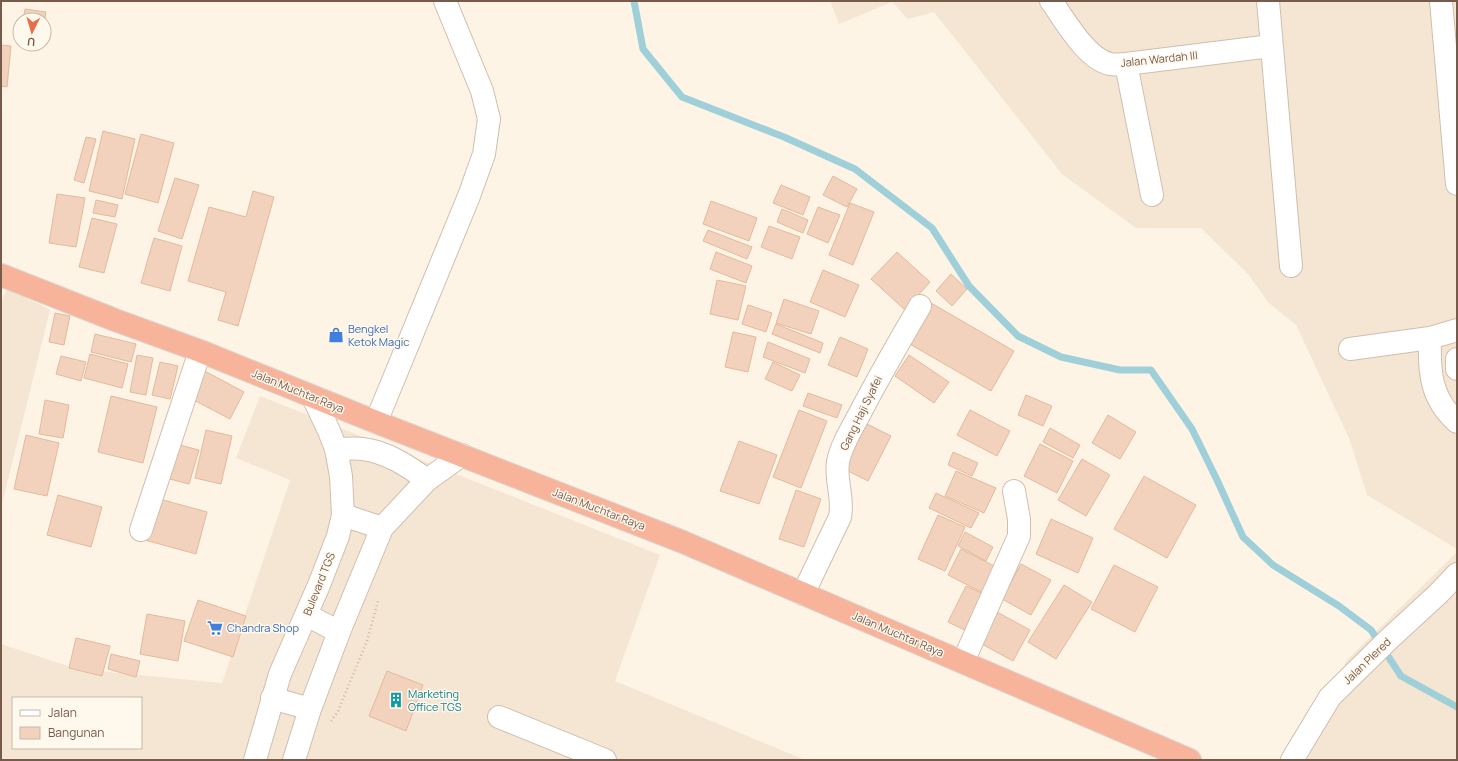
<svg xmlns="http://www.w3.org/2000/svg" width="1458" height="761" viewBox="0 0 1458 761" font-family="Manrope,sans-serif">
<rect width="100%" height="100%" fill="#fdf4e5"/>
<!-- residential -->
<path fill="#f4e6d3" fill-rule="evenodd" d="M830,1H1457V549L1367,495L1349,438L1296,325L1268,302L1248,274L1201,228H1136L1062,174L934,12L908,19L892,2L839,24Z
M7,288L50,310L1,508V303Z
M260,396L660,555L615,681L805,760H1V644L77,669L222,683L290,480L236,458ZM13,698H141V748H13Z
M1457,552V760H1293L1347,660Z"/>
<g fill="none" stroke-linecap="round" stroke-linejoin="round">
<!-- stream -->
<path stroke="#9fcfd9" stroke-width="7" d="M634,1L643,49L682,97L784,137L855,169L932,228L969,286L1018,336L1061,357L1120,370H1151L1192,429L1217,480L1243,537L1273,565L1339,606L1371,630L1401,676L1457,707"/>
</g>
<!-- building -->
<path fill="#f2d2bc" stroke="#e5b99c" d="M25,9L46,12L44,24V20H23Z
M1,45L11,46L7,87L1,86Z
M103,131L135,139L122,199L89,191Z
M141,134L174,143L158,203L125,194Z
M86,137L96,139L84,183L74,180Z
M833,176L857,189L847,207L823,195Z
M175,178L199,185L182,239L158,231Z
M781,185L810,197L803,215L773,203Z
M253,191L274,197L238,326L218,320L226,292L188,281L209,207L246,217Z
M57,194L85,198L76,247L49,243Z
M96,200L118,205L115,217L93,213Z
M711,201L757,218L749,241L703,224Z
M850,203L874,212L853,265L829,255Z
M818,207L840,215L828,243L807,234Z
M782,209L808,220L803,233L777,222Z
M92,218L117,224L104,273L79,267Z
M769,226L800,237L792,259L761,247Z
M708,230L752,247L747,259L703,241Z
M154,238L182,246L170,291L141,283Z
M716,252L752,266L746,283L710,269Z
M897,252L930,282L905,310L871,279Z
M823,270L859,285L845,317L810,302Z
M951,274L967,289L952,306L936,291Z
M717,280L746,286L738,320L710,314Z
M784,299L819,311L811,334L776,323Z
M931,303L1014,351L991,391L908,343Z
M748,305L772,313L766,332L742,324Z
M55,313L70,316L64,345L49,342Z
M776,324L823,343L820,353L772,334Z
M733,332L756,337L748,372L725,367Z
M95,334L136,344L131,362L91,352Z
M840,337L868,349L857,377L828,365Z
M768,342L810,359L805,373L763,357Z
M90,354L128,364L122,388L84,378Z
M137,355L153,358L146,395L130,392Z
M909,355L949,382L934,403L895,376Z
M61,356L86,362L81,381L56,374Z
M160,362L178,366L170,399L152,395Z
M773,362L800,375L792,391L765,379Z
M201,369L244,392L230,419L186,396Z
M808,393L842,405L837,418L803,406Z
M1026,395L1052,406L1043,426L1018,415Z
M111,396L157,407L143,463L98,452Z
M45,400L69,405L63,438L39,434Z
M799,410L827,421L801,488L773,477Z
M970,410L1010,431L997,456L957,435Z
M1108,415L1136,432L1120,459L1092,443Z
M863,422L891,436L868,481L840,467Z
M1050,428L1080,445L1073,458L1043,442Z
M206,430L232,436L221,484L195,478Z
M26,435L59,443L47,496L14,489Z
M739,441L777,455L759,504L720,491Z
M172,443L199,450L189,484L162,477Z
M1040,444L1073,461L1057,493L1024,476Z
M953,452L978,463L972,476L948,465Z
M1082,459L1110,475L1086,516L1058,500Z
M956,471L996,488L984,513L945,496Z
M1144,476L1196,505L1167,558L1114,529Z
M796,490L821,499L804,547L779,539Z
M936,493L979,513L971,528L929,508Z
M58,495L102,507L91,547L47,535Z
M156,498L207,512L196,554L145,540Z
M938,515L965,527L945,571L918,559Z
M1051,519L1093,538L1078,573L1036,554Z
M965,532L993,547L986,561L958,546Z
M961,549L1002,570L989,596L948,575Z
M1021,564L1051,580L1031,615L1002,599Z
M1114,565L1158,587L1135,632L1091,609Z
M1064,585L1092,602L1056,659L1028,642Z
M966,586L988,596L971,633L948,622Z
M198,600L246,616L233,657L184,641Z
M997,612L1030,630L1013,661L980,643Z
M147,614L185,621L178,661L140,654Z
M76,638L110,646L102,676L69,668Z
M111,654L140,661L136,677L108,669Z
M387,671L423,685L406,731L369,716Z"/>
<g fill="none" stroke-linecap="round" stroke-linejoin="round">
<defs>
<path id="minor" d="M1051,1C1065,20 1086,59 1110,64C1115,65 1121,64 1126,64L1271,46
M1268,1L1291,266
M1441,1L1457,184
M1126,64L1152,195
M1430,338L1457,330
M1350,349L1430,338C1429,371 1430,398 1457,422
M1457,359V369
M376,422L469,196L484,154L489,119L482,91L445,1
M336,449C345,449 355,448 363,449C387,452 408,466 427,480
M343,515L382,528
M141,530L200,351
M803,594L840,517C844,497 835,481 838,462C841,446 851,430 859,415C878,378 899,342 920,306
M307,615L339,632
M963,662L1019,536V519L1014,491
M272,698L310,709
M499,717L605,760
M255,760L280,674L319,585L338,536L343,515L341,476L336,449L329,431L313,397
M294,760L310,709L339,632L382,528L427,480L462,455
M1292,760L1330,697L1388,640L1438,594L1457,574"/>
<path id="highway" d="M1,275L115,320L200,351L376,422L683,542L1190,760"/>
</defs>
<!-- minor casing -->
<use href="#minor" stroke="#d0beae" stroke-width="24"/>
<!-- highway casing -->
<use href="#highway" stroke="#dbd4d0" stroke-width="24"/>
<!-- path -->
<path stroke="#d7b69f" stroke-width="2.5" stroke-dasharray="1 3" stroke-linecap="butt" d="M331,721L338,711L367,641L378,601"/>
<!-- minor -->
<use href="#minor" stroke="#fff" stroke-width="22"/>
<!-- highway -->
<use href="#highway" stroke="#f7b49b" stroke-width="22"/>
</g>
<!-- icons -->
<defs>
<symbol id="shop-bare" viewBox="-9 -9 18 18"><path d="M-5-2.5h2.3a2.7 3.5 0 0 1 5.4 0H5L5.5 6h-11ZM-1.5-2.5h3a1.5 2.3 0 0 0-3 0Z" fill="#3f7fe0" stroke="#fff8ec" stroke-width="2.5" paint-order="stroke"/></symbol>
<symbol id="supermarket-bare" viewBox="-9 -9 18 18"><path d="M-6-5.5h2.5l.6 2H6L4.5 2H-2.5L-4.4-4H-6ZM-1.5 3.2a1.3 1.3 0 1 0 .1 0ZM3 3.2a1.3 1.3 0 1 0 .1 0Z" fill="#3f7fe0" stroke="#fff8ec" stroke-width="2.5" paint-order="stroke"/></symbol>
<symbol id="building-bare" viewBox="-9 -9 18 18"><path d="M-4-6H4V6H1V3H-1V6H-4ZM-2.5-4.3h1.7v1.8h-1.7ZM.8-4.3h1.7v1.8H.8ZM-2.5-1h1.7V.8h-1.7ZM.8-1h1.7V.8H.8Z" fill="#0f9aa8" stroke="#fff8ec" stroke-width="2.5" paint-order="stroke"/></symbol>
</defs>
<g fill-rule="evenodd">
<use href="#shop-bare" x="325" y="324" width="22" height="22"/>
<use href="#supermarket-bare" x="204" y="617" width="22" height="22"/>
<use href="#building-bare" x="385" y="689" width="22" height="22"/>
</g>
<g text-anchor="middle" stroke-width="3" stroke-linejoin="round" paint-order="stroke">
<!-- street labels -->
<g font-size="11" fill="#765a4a" stroke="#fff8ec">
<text transform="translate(1159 59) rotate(-6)" y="4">Jalan Wardah III</text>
<text transform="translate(298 391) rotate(22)" y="4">Jalan Muchtar Raya</text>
<text transform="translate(861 413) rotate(-64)" y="4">Gang Haji Syafei</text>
<text transform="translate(599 509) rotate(21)" y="4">Jalan Muchtar Raya</text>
<text transform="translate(319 584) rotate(-68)" y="4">Bulevard TGS</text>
<text transform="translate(898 634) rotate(23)" y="4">Jalan Muchtar Raya</text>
<text transform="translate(1367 661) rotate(-44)" y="4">Jalan Plered</text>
</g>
<!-- shop labels -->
<g font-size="11" fill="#366cbe" stroke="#fff8ec" text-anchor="start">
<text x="348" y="333">Bengkel<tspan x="348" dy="13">Ketok Magic</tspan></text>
<text x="227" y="632">Chandra Shop</text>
</g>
<!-- culture labels -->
<g font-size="11" fill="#0d838f" stroke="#fff8ec" text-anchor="start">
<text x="408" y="698">Marketing<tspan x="408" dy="13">Office TGS</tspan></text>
</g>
</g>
<!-- border -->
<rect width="1458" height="761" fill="none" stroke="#765a4a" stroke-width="4"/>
<!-- legend -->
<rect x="12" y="697" width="130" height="52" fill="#fff8ec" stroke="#c8b9ab"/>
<rect x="20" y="710" width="20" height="6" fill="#ffffff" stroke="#c8b9ab"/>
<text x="48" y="717" font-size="12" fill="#765a4a">Jalan</text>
<rect x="20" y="727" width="20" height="12" fill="#f2d2bc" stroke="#c8b9ab"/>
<text x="48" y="737" font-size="12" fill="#765a4a">Bangunan</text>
<!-- north arrow -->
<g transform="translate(32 32) rotate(185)"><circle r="19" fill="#fff8ec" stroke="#c8b9ab"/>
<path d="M0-3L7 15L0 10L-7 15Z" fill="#e86e49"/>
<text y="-6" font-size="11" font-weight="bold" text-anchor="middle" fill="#765a4a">U</text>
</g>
</svg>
